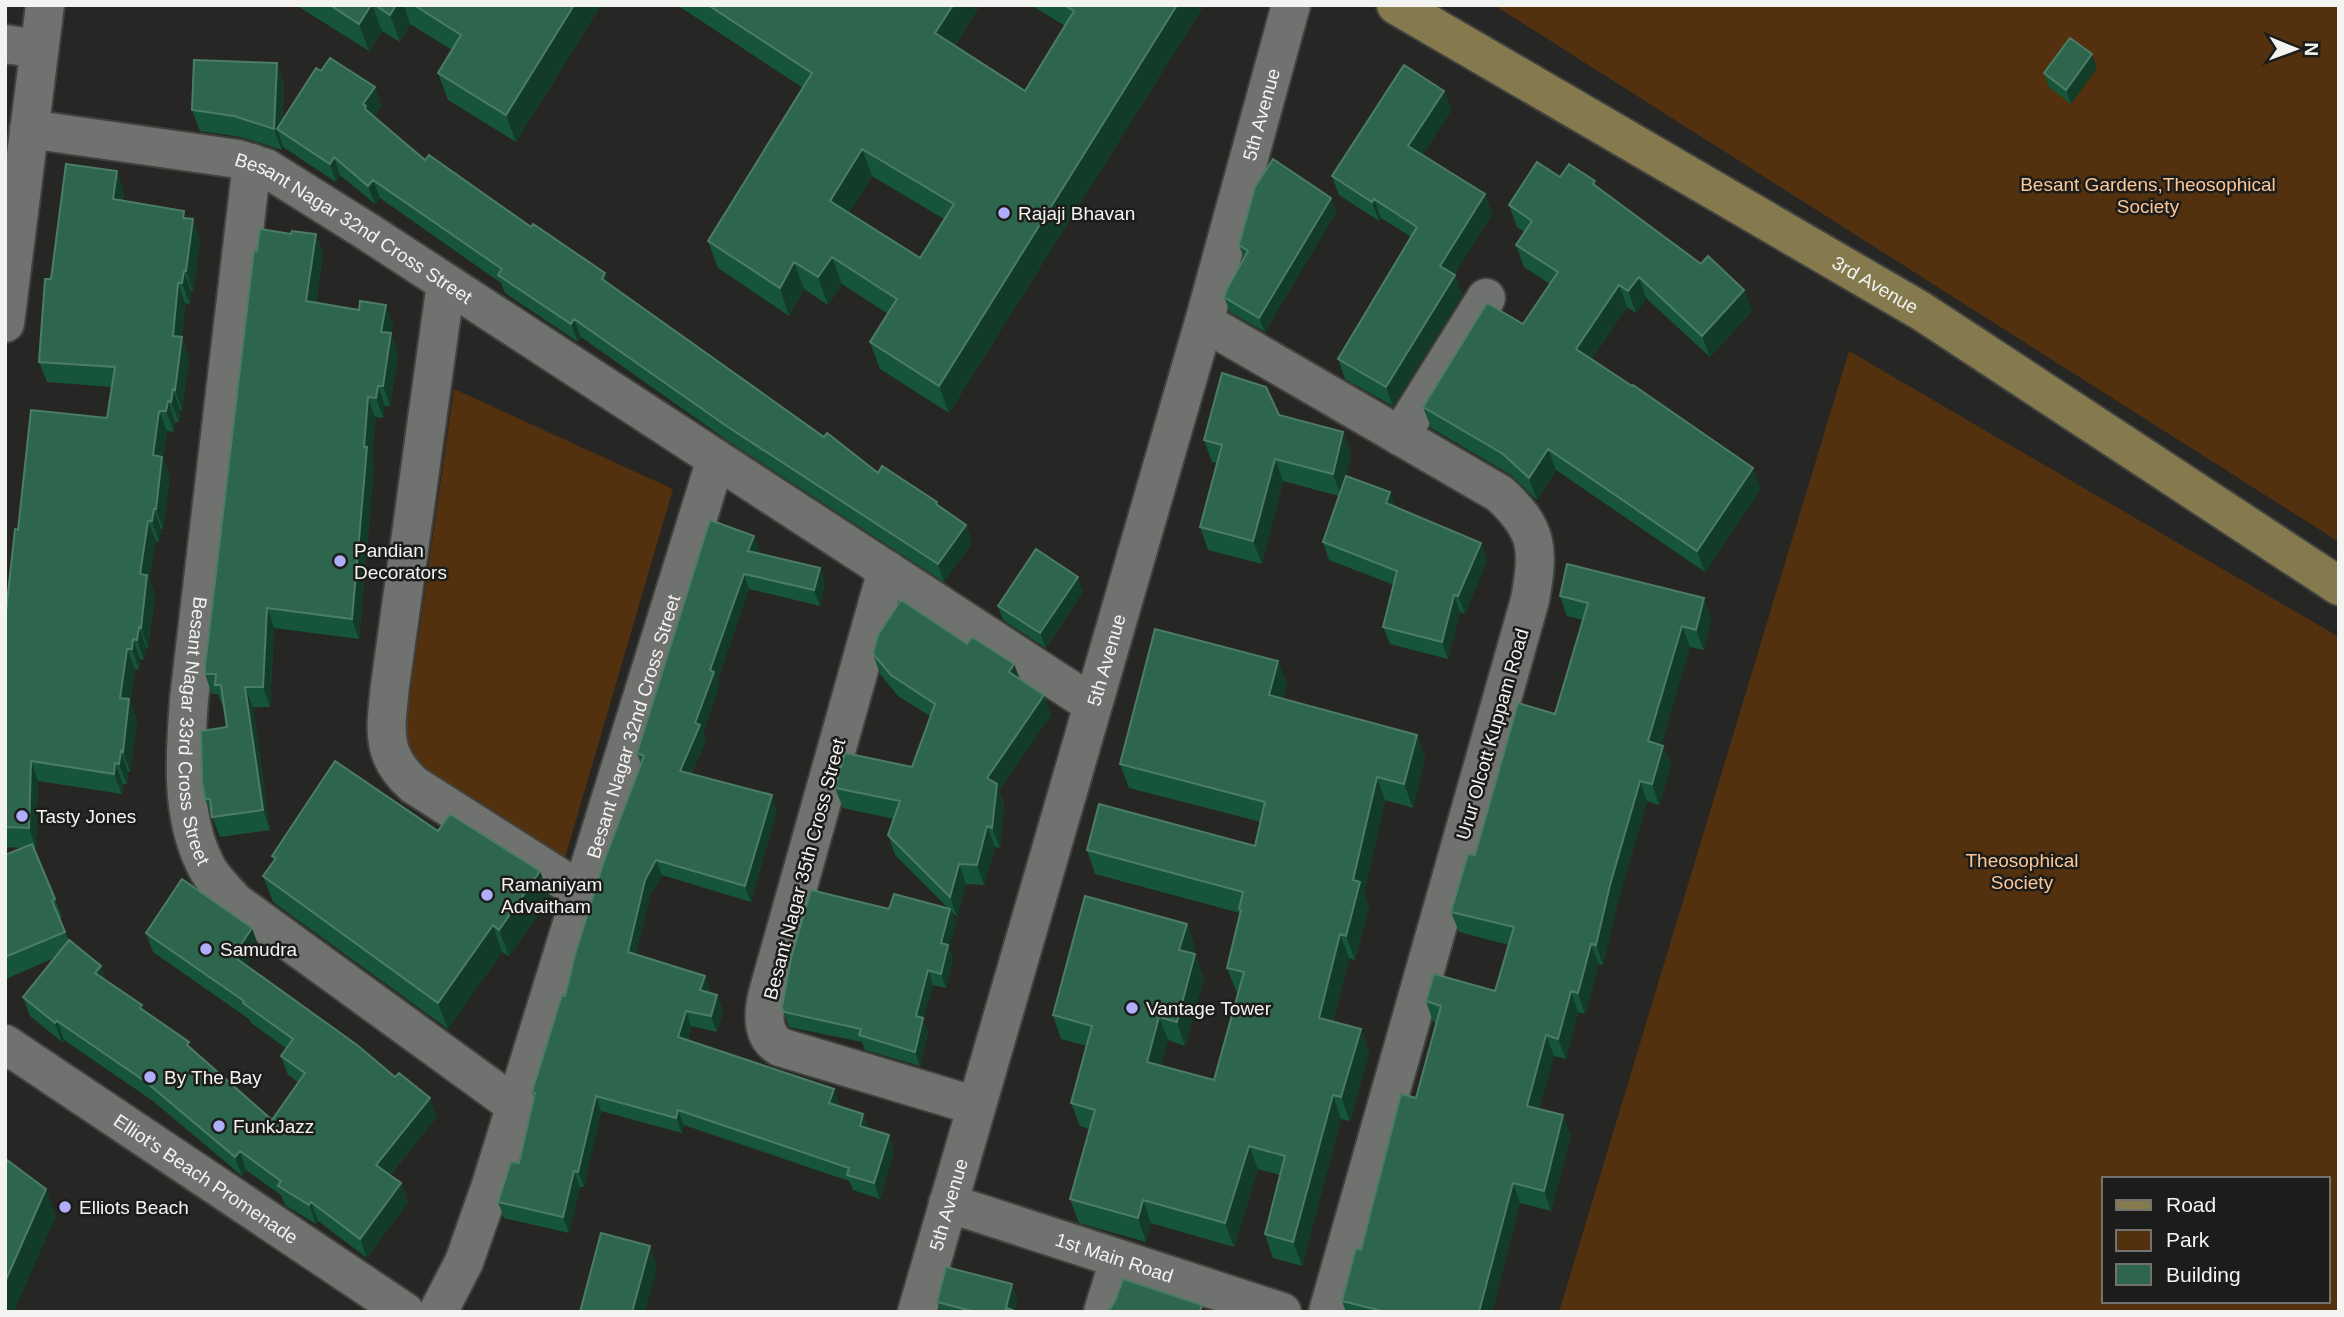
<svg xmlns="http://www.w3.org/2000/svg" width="2344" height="1317" viewBox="0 0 2344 1317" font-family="Arial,sans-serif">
<rect width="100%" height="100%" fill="#262724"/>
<!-- green -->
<path fill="#54310e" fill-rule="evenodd" d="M1494,5H2339V542Z
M1849,351L2339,637V1312H1559ZM2104,1179H2328V1301H2104Z
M454,389L673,489L564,861L401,758Z"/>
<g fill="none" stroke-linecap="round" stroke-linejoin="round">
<defs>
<g id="minor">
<path d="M5,44L39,49"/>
<path id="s1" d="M29,129L238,159L266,168L368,232L1092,704"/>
<path id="s2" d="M252,163L189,699C185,753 180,814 205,864C211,878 225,890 235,902L516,1106"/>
<path d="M446,283L390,686C386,728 379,754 414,785L582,892"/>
<path d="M1204,322L1500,494C1539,530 1539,549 1530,600L1328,1312"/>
<path d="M5,323L45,5"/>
<path d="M1400,436L1486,298"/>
<path d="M887,570L768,993C763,1012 761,1036 780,1047L976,1106"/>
<path id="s3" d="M5,1044L405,1312"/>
<path id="s4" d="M948,1203L1282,1312"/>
<path id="s5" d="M438,1312L464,1262L491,1185L716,459"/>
<path id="s6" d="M917,1312L1204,322L1291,5"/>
<path d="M1103,1312L1119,1260"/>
</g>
<g id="major">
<path id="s7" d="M1396,5L1921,311L2339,586"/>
</g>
</defs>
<!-- minor casing -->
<use href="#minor" stroke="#41423f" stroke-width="42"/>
<!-- major casing -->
<use href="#major" stroke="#41423f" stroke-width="42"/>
<!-- minor -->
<use href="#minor" stroke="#70726f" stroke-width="38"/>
<!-- major -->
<use href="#major" stroke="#847a4e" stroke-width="38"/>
</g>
<!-- wall -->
<path fill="#165539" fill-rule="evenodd" d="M296,5H601L516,142L448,100L438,73L452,50L410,24L400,42L382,31L369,51Z
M677,5H980L955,45L1025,91L1065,26L1031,5H1204L949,413L880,369L870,342L888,314L842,284L828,305L804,289L789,316L718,268L708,241L803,88ZM872,176L944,219L920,258L849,213Z
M277,63L284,84L283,119L321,71L375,87L381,106L374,116L425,160L609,284L824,437L878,473L938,506L966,525L972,543L944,582L731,443L581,337L578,342L505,293L501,283L380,198L375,204L340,175L336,182L283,147L282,143V150L241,137L200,131L192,110Z
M2097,68L2071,104L2049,87L2044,73Z
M1444,91L1451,111L1422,155L1485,194L1492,214L1454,275L1462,295L1393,406L1345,379L1338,359L1411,237L1381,218L1379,221L1339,195L1332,176Z
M117,171L124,192L123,200L184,211L187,219L200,240L193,292L191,291L190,304L185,303L182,338L189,358L182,410H180L179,422H175L174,432L167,431L163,459L170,477L163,529H161L159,542L156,541L149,580L155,595L148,648L146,647L144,660L140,659L139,670L135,669L130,702L137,720L130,772H128L127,784H123L122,794L38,781L36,848H33L55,899L62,918L60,919L69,941L101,966L106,981L191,1049L272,1120L298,1082L288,1075L281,1056L287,1049L250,1022L249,1019L153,952L146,933L259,947L246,965L437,1117L390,1175L401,1183L408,1202L367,1258L318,1221L316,1224L285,1205L281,1195L246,1170L242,1176L153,1101L64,1040L62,1042L30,1016L23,997L54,958L6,979L5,977V855L23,848L5,847V621L18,530L107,418L112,387L47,382L39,362L51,279Z
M1596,186L1701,264L1744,290L1752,311L1710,357L1646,298L1636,313L1627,307L1591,360L1761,489L1705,572L1556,470L1537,500L1511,475L1431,428L1423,407L1523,324L1550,284L1524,267L1516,245L1525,232L1517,227L1509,205Z
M1331,198L1336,212L1265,332L1230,312L1224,297L1244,259L1239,245Z
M291,234H316L323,254L316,303L393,325L391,334L398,353L390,406H385L383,418L375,417L372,460L374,467L359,639L274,628L270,707H253L270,830L220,837L205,799L227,727L224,705H222L218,694H212L205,674L257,251Z
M1279,415L1343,432L1351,455L1346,476L1390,492L1395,507L1481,543L1487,560L1465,614L1460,612L1448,659L1390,644L1383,627L1394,585L1329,560L1323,542L1339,496L1283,481L1262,564L1208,550L1200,527L1217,463L1212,462L1204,440Z
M754,536L760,552L759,554L820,568L825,583L820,606L749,589L717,681L719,687L703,732L706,740L691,774L777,810L751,902L662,875L650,896L636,955L705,976L710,991V993L717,995L723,1011L717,1032L691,1026L688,1040L840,1105L839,1107L863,1114L869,1129L889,1135L894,1151L880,1199L853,1190L849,1181L684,1125L682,1133L601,1111L584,1187H580L569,1233L504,1218L498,1202L519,1163L534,1098L532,1092L641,764L637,753Z
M1083,591L1046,648L1003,620L998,606Z
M1560,596L1711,618L1704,650L1690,647L1661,745L1663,746L1671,766L1659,805L1647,801L1617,905L1603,965L1599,964L1585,1014L1578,1012L1566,1059L1554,1056L1539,1109L1571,1135L1551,1211L1520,1203L1492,1312H1346L1342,1301L1361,1250L1416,1098L1437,1023L1433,1022L1426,1001L1495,991L1509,945L1459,932L1451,912L1475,855L1555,714L1583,620L1567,616Z
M873,654L1019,678L1044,695L1051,715L999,791L1004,804L1000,848L995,847L984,885L966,884L957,917L951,911L956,923L949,947L953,959L946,988L933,985L923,1020L928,1032L920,1066L865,1050L862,1042L789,1027L782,1007L889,909L948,908L895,855L888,835L894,819L843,808L835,788L912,767L930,716L898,696L880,674Z
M1278,661L1287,684L1283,699L1417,735L1425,758L1413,808L1385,800L1364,893L1369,906L1355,960L1349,958L1333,1022L1361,1029L1369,1053L1350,1121L1341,1119L1302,1266L1273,1258L1265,1234L1280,1175L1258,1169L1234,1247L1151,1223L1146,1242L1079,1223L1070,1199L1089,1129L1080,1126L1071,1103L1087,1046L1061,1039L1053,1015L1187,924L1195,947L1193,954L1204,978L1185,1046L1168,1040L1161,1066L1214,1080L1239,992L1236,991L1227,968L1240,913L1095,874L1087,850L1255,846L1261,822L1129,788L1120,764Z
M438,831L550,898L509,956L502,952L448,1029L273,902L263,876L274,861L272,856Z
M1017,1299L1014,1311L1017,1312H941L937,1302Z"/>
<!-- shaded-wall -->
<path fill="#123b28" d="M371,5H372L382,31L369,51L359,24Z
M396,5H404L410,24L400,42L390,15Z
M574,5H601L516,142L506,115Z
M953,5H980L945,60L935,33Z
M1177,5H1204L949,413L939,386Z
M2092,54L2097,68L2071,104L2066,90Z
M277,63L284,84L282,133L277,129L282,143V150L274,129Z
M375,87L381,106L371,120V127L363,104Z
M1444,91L1451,111L1415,166L1408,146Z
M862,149L872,176L840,228L830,201Z
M334,157L340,175L336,182L330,164Z
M117,171L124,192L121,219L113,199Z
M373,180L380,198L375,204L368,186Z
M1485,194L1492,214L1447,286L1440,266Z
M1331,198L1336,212L1265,332L1259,318Z
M1374,199L1381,218L1379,221L1372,202Z
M184,211L191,230L193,219L200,240L193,292L186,271L183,218Z
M316,234L323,254L313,321L306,301Z
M832,257L842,284L828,305L818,277Z
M794,262L804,289L789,316L780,288Z
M184,271L191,291L190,304L182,283Z
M605,273L612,292L602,279Z
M1455,275L1462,295L1393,406L1386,387Z
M1639,277L1646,298L1636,313L1628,291Z
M178,283L185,303L182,338L189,358L182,410L175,390L173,336Z
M1619,285L1627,307L1583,371L1576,349Z
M1744,290L1752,311L1710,357L1702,336Z
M386,305L393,325L391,334L398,353L390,406L383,386L381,332Z
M574,319L581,337L578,342L571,324Z
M378,386L385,406L383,418L376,398Z
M173,389L180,410L179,422L171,402Z
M368,397L375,417L372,460L374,467L359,639L352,619Z
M168,401L175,422L174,432L166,411Z
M159,411L167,431L163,459L170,477L163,529L156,509L153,455Z
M1343,432L1351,455L1341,496L1333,474Z
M1548,449L1556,470L1537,500L1529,478Z
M1275,459L1283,481L1262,564L1253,541Z
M1753,468L1761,489L1705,572L1697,551Z
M1390,492L1396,509L1386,503Z
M154,509L161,529L159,542L152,521Z
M148,521L156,541L149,580L155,595L148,648L141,628L140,574Z
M966,525L972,543L944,582L938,564Z
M754,536L760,552L754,567L748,551Z
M1481,543L1487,560L1465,614L1458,596Z
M820,568L825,583L820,606L814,590Z
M744,574L749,589L717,681L719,687L703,732L706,740L685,786L680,771L710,670Z
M1078,577L1083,591L1046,648L1040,633Z
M1454,595L1460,612L1448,659L1442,642Z
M1704,598L1711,618L1704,650L1696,630Z
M267,608L274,628L270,707L263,687Z
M1682,626L1690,647L1656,762L1648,741Z
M139,627L146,647L144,660L137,640Z
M133,639L140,659L139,670L132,649Z
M127,649L135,669L130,702L137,720L130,772L123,752L120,698Z
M1278,661L1287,684L1278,719L1269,695Z
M1014,664L1022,684L1009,672Z
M245,687L253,707L270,830L263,810Z
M1044,695L1051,715L999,791L1004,804L1000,848L992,828L987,778Z
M1417,735L1425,758L1413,808L1404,784Z
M1663,746L1671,766L1659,805L1652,784Z
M121,751L128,772L127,784L119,764Z
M31,761L38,781L36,848L29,828Z
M115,763L123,784L122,794L114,774Z
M1377,777L1385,800L1364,893L1369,906L1355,960L1346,936L1353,880Z
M1640,781L1647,801L1617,905L1603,965L1596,945L1610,885Z
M772,795L777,810L751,902L745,886Z
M987,826L995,847L984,885L977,865Z
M656,860L662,875L650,896L633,968L628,952L645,880Z
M959,864L966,884L957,917L950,897Z
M540,871L550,898L509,956L499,930Z
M950,909L956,923L949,947L953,959L946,988L941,974V943Z
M1187,924L1195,947L1188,973L1179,950Z
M493,925L502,952L448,1029L438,1003Z
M252,928L259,947L240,975L233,956Z
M1340,934L1349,958L1328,1041L1319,1018Z
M1591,944L1599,964L1585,1014L1578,993Z
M1195,954L1204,978L1185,1046L1177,1022Z
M101,966L108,985L95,973Z
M928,970L933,985L923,1020L928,1032L920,1066L915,1052L916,1016Z
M705,976L710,991L706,1006L700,990Z
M1571,991L1578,1012L1566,1059L1558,1039Z
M717,995L723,1011L717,1032L711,1016Z
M686,1011L691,1026L684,1052L678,1037Z
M1159,1017L1168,1040L1156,1085L1147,1062Z
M57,1021L64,1040L62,1042L55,1023Z
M1361,1029L1369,1053L1350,1121L1341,1097Z
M1546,1035L1554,1056L1534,1126L1527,1106Z
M834,1089L840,1105L835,1119L829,1103Z
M1333,1095L1341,1119L1302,1266L1293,1242Z
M596,1096L601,1111L584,1187L578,1172Z
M430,1098L437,1117L382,1184L376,1165Z
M678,1110L684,1125L682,1133L676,1118Z
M863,1114L869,1130L860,1126Z
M1563,1115L1571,1135L1551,1211L1544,1191Z
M889,1135L894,1151L880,1199L874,1183Z
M1249,1146L1258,1169L1234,1247L1225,1223Z
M240,1151L246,1170L242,1176L235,1157Z
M574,1171L580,1187L569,1233L563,1217Z
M401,1183L408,1202L367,1258L360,1239Z
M1513,1183L1520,1203L1492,1312H1479Z
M46,1189L56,1216L14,1312H5V1282Z
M1143,1200L1151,1223L1146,1242L1138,1218Z
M311,1202L318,1221L316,1224L309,1205Z
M650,1246L657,1267L645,1312H632Z
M1012,1284L1017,1299L1014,1312H1005Z"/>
<!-- building -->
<path fill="#2d664d" stroke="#4c7c67" stroke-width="2" fill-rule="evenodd" d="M330,5H371L359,24Z
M375,5H396L390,15Z
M414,5H574L506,115L438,73L461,35Z
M708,5H953L935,33L1025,91L1074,11L1064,5H1177L939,386L870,342L897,299L832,257L818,277L794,262L780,288L708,241L812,73ZM862,149L954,204L920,258L830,201Z
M2070,38L2092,54L2066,90L2044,73Z
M330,58L375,87L363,104L366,106L365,109L425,160L429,155L531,227L533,224L605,273L602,279L824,437L827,433L878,473L882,466L937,502L936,504L966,525L938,564L725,425L574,319L571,324L498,275L502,269L373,180L368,186L334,157L330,164L277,129L316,68L321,71Z
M194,60L277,63L274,129L234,116L192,110Z
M1404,65L1444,91L1408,146L1485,194L1440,266L1455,275L1386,387L1338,359L1417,227L1374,199L1372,202L1332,176Z
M1273,159L1331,198L1259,318L1224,297L1227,289L1248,251L1239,245L1255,187Z
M1537,162L1560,177L1569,164L1595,181L1593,184L1701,264L1708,256L1744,290L1702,336L1639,277L1628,291L1619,285L1576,349L1632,386L1633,385L1753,468L1697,551L1548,449L1529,478L1503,454L1423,407L1487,303L1523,324L1558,272L1516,245L1532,221L1509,205Z
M66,164L117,171L113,199L184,211L183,218L193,219L186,271H184L182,283H178L173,336L182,337L175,390L173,389L171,402L168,401L166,411H159L153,455L162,457L156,509H154L152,521H148L140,574L147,575L141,628L139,627L137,640L133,639L132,649H127L120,698L129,699L123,752L121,751L119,764L115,763L114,774L31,761L29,828L5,827V621L15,529L18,530L31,410L107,418L115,367L39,362L45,279H51Z
M260,229L291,234L292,231L316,234L306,301L359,310L360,301L386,305L381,332L391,333L383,386H378L376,398L368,397L364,447H367L352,619L267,608L263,687H245L263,810L212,817L210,799H205L202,781L201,731L227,727L221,685H215L216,674H205V667L254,250L257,251Z
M1222,373L1266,387L1279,415L1343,432L1333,474L1275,459L1253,541L1200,527L1222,445L1204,440Z
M1346,476L1390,492L1386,503L1481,543L1458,596L1454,595L1442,642L1383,627L1397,571L1323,542Z
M710,520L754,536L748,551L820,568L814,590L744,574L710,670L714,672L695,723L700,725L680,771L772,795L745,886L656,860L645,880L628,952L705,976L700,990L717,995L711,1016L686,1011L678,1037L834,1089L829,1103L863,1114L860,1126L889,1135L874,1183L847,1175L849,1168L678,1110L676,1118L596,1096L578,1172L574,1171L563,1217L498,1202L511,1162L519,1163L535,1093L532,1092L562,995L565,996L575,955L603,864L644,756L637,753Z
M1036,549L1078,577L1040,633L998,606Z
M1567,564L1704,598L1696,630L1682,626L1648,741L1663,746L1652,784L1640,781L1610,885L1596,945L1591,944L1578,993L1571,991L1558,1039L1546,1035L1527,1106L1563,1115L1544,1191L1513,1183L1479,1312H1386L1342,1301L1356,1248L1361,1250L1401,1094L1416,1098L1441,1006L1426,1001L1434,974L1495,991L1514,927L1451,912L1468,854L1475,855L1518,703L1555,714L1588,603L1560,596Z
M901,600L967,644L972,637L1014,664L1009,672L1044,695L987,778L997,784L992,828L987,826L977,865L959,864L950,897L888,835L900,801L835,788L845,753L912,767L935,704L891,675L873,654L878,635Z
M1155,629L1278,661L1269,695L1417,735L1404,784L1377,777L1353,880L1360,882L1346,936L1340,934L1319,1018L1361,1029L1341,1097L1333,1095L1293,1242L1265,1234L1285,1156L1249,1146L1225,1223L1143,1200L1138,1218L1070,1199L1095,1110L1071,1103L1092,1026L1053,1015L1085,896L1187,924L1179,950L1195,954L1177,1022L1159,1017L1147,1062L1214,1080L1244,972L1227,968L1241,910L1239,909L1243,892L1087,850L1099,804L1255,846L1265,802L1120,764Z
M335,761L438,831L450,814L540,871L499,930L493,925L438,1003L263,876L276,858L272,856Z
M32,844L55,899L52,901L65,932L5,957V855Z
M182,879L252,928L233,956L357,1045L395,1077L399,1073L430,1098L376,1165L401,1183L360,1239L311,1202L309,1205L278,1186L281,1181L240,1151L235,1157L146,1082L57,1021L55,1023L23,997L69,940L101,966L95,973L142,1005L140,1008L189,1042L187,1045L272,1120L305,1073L281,1056L293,1039L243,1003L244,1001L146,933Z
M811,890L889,909L894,894L950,909L941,943L948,945L941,974L928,970L916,1016L923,1018L915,1052L859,1035L861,1029L784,1012L782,1007L791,958Z
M7,1160L46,1189L5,1282V1164Z
M601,1233L650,1246L632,1312H580Z
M946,1267L1012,1284L1005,1312H976L937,1302Z
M1123,1279L1202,1305L1200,1312H1104L1110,1309L1116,1299Z
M1007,1308L1017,1312H1006Z"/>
<!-- markers -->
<g fill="#b0aefa" stroke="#1c1d1b" stroke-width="2.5">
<circle cx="1004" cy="213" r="7"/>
<circle cx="340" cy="561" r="7"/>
<circle cx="22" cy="816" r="7"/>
<circle cx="487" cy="895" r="7"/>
<circle cx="206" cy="949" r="7"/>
<circle cx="1132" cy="1008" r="7"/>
<circle cx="150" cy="1077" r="7"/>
<circle cx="219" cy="1126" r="7"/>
<circle cx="65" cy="1207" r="7"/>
</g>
<g text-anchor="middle" stroke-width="5" stroke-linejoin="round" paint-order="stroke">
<!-- street labels -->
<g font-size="19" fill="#f3f4f2" stroke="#1c1d1b">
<text dy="7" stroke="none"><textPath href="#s6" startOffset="1246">5th Avenue</textPath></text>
<text dy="7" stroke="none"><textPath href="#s1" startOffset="346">Besant Nagar 32nd Cross Street</textPath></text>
<text dy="7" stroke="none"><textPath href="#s7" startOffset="555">3rd Avenue</textPath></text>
<text dy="7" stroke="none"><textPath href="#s6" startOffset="679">5th Avenue</textPath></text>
<text dy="7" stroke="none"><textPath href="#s5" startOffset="618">Besant Nagar 32nd Cross Street</textPath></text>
<text dy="7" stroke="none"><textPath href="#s2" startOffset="572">Besant Nagar 33rd Cross Street</textPath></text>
<text transform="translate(1492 734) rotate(-74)" y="7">Urur Olcott Kuppam Road</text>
<text transform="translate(804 869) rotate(-75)" y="7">Besant Nagar 35th Cross Street</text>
<text dy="7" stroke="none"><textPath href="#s3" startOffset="242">Elliot's Beach Promenade</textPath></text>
<text dy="7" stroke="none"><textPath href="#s6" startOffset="112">5th Avenue</textPath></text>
<text dy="7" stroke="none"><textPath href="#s4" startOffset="175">1st Main Road</textPath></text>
</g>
<!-- park labels -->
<g font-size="19" fill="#fdc695" stroke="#1c1d1b">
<text x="2148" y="191">Besant Gardens,Theosophical<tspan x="2148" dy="22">Society</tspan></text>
<text x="2022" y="867">Theosophical<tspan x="2022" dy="22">Society</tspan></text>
</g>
<!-- poi labels -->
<g font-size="19" fill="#f3f4f2" stroke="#1c1d1b" text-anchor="start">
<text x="1018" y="220">Rajaji Bhavan</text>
<text x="354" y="557">Pandian<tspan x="354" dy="22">Decorators</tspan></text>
<text x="36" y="823">Tasty Jones</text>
<text x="501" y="891">Ramaniyam<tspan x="501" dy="22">Advaitham</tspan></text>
<text x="220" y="956">Samudra</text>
<text x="1146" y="1015">Vantage Tower</text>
<text x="164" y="1084">By The Bay</text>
<text x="233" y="1133">FunkJazz</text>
<text x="79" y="1214">Elliots Beach</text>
</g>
</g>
<!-- border -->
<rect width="2344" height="1317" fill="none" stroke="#f3f4f2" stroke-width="14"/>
<!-- legend -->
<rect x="2102" y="1177" width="228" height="126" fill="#1c1d1b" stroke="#727371" stroke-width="2"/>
<rect x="2116" y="1200" width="35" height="10" fill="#847a4e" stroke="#727371" stroke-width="2"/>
<text x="2166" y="1212" font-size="21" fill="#f3f4f2">Road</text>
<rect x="2116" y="1230" width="35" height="21" fill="#54310e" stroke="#727371" stroke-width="2"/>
<text x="2166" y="1247" font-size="21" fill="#f3f4f2">Park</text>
<rect x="2116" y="1264" width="35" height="21" fill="#2d664d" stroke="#727371" stroke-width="2"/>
<text x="2166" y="1282" font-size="21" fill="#f3f4f2">Building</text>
<!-- north arrow -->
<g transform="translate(2295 49) rotate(91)" stroke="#1c1d1b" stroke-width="5" paint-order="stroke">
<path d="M0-5L12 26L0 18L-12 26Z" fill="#f3f4f2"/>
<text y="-10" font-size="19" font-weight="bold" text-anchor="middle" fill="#f3f4f2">N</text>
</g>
</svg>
